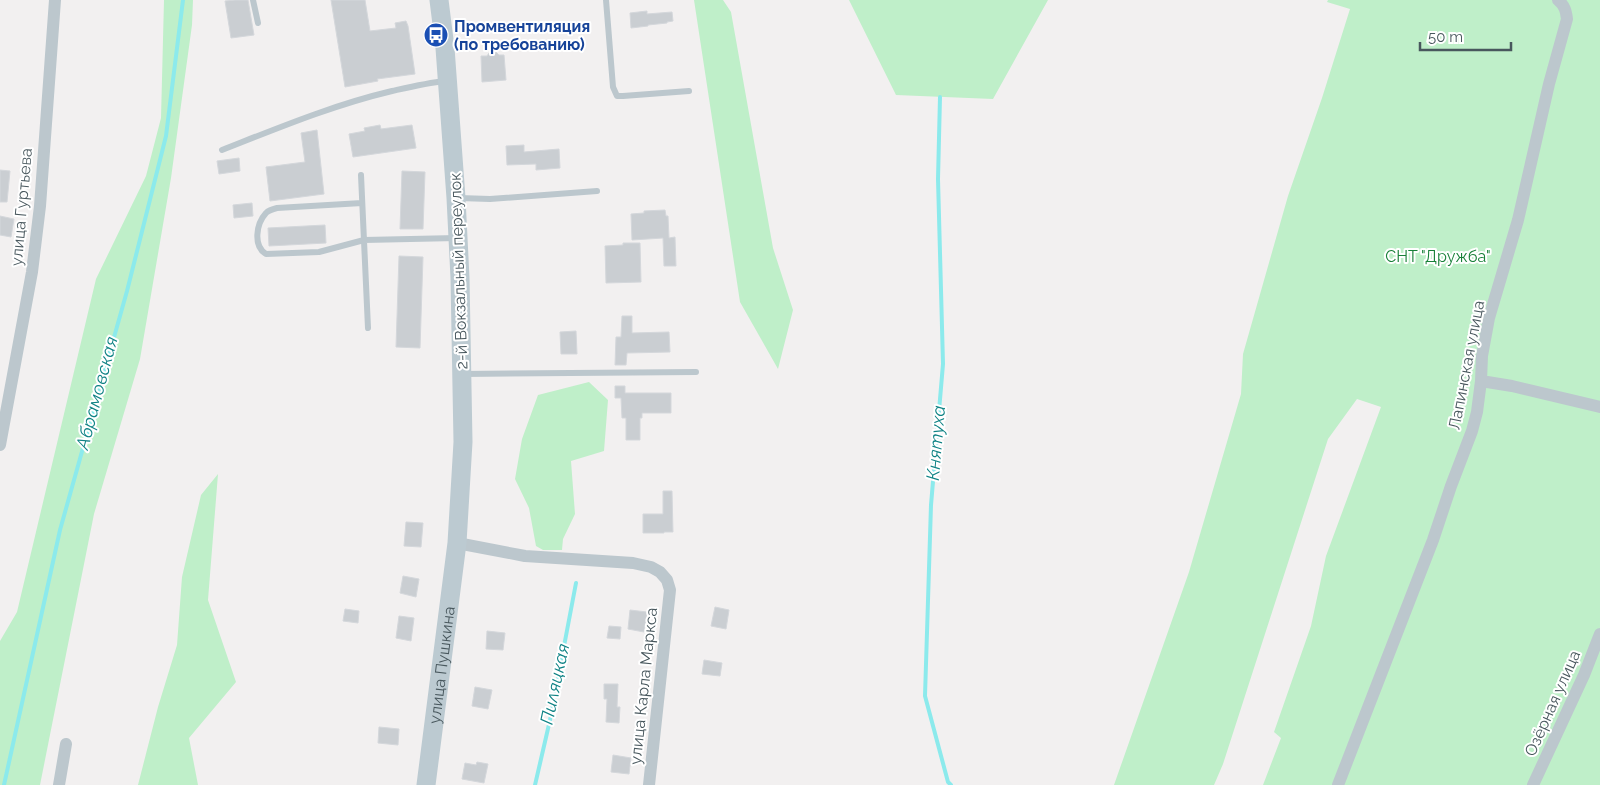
<svg xmlns="http://www.w3.org/2000/svg" width="1600" height="785" viewBox="0 0 1600 785" font-family="Raleway,sans-serif">
<rect width="100%" height="100%" fill="#f2f0f0"/>
<!-- green -->
<path fill="#bfefc9" d="M164,0H193L192,25L171,178L140,359L94,514L40,785H0V641L17,612L96,279L146,176L161,118Z
M694,0H723L731,12L773,248L793,310L778,369L740,302Z
M849,0H1048L993,99L896,95Z
M1328,0H1600V785H1263L1281,738L1274,732L1311,626L1326,556L1381,407L1357,399L1328,439L1223,764L1214,785H1114L1189,572L1241,394L1243,354L1288,196L1322,98L1350,9L1327,2Z
M589,382L608,400L604,451L571,461L575,514L563,539L562,550H543L536,546L529,508L515,479L522,439L538,395Z
M218,474L208,600L236,682L189,738L198,785H138L158,707L177,645L182,577L201,495Z"/>
<g fill="none" stroke-linecap="round" stroke-linejoin="round">
<!-- stream -->
<path stroke="#8ceaec" stroke-width="4" d="M940,97L938,179L943,364L931,505L925,696L948,782L951,785
M4,785L60,530L127,291L166,136L183,0
M535,785L550,720L576,583"/>
</g>
<!-- building -->
<path fill="#caced2" stroke="#d4d7db" d="M235,0H248L254,35L231,38L225,1Z
M331,0H365L370,31L396,28L395,23L406,21L408,26L415,74L377,79L378,81L345,87Z
M647,11V14L672,12L673,21L667,22V23L648,25V26L631,28L630,13Z
M496,52L499,55H504L506,80L482,82L481,56H487L489,53Z
M380,125L381,129L412,125L416,148L353,157L349,134L365,131L364,128Z
M317,130L324,194L270,201L266,167L305,162L301,133Z
M524,145V152L559,149L560,168L536,170V164L507,165L506,146Z
M239,158L240,171L219,174L217,161Z
M0,170L10,171L7,202H0Z
M402,171L425,172L423,229H400Z
M252,203L253,216L234,218L233,205Z
M665,210L666,216H668L669,238L675,237L676,266H664L663,238L632,240L631,214L644,213V211Z
M0,216L14,219L11,237L0,235Z
M325,225L326,243L269,246L268,228Z
M623,243H640L641,282L606,283L605,246L623,245Z
M399,256L423,257L420,348L396,347Z
M622,316H632V333L669,332L670,352L627,353L626,365H615L616,337H621Z
M576,331L577,354H561L560,332Z
M615,386H625V393H671V413H642V418H640V440H626V418H622L621,398H615Z
M663,491H672L673,532H664V533H643V514H663Z
M406,522L423,523L421,547L404,546Z
M403,576L419,579L416,597L400,593Z
M715,607L729,610L726,629L711,626Z
M345,609L359,611L358,623L343,621Z
M630,610L647,612L644,632L628,629Z
M399,616L414,618L411,641L396,638Z
M609,626L621,627L620,639L607,638Z
M487,631L505,633L503,650L486,649Z
M704,660L722,663L720,676L702,674Z
M604,684H618L617,707H620L619,723L606,722L607,699H604Z
M475,687L492,690L488,709L472,706Z
M379,727L399,729L398,745L378,743Z
M613,755L631,758L629,774L611,772Z
M477,762L488,764L484,783L462,779L465,763L476,765Z"/>
<g fill="none" stroke-linecap="round" stroke-linejoin="round">
<!-- lane -->
<path stroke="#bcc7cd" stroke-width="6" d="M253,0L258,23
M606,0L613,87L617,96H623L689,91
M222,150C278,128 333,105 392,91C410,87 427,83 445,81
M361,175L368,328
M459,198L490,199L597,191
M362,203L277,208C273,209 269,210 266,213C256,224 253,246 266,254L319,252L364,240L457,238
M463,374L696,372"/>
<!-- street -->
<path stroke="#bcc7cd" stroke-width="12" d="M1481,381L1512,386L1600,407
M0,445L32,272L40,206L55,0
M457,543L525,556L633,563L651,567L660,572L667,580L670,590L649,785
M59,785L66,744
M1338,785L1433,540L1451,486L1472,431L1477,412L1481,381L1482,356L1489,318L1518,220L1549,84L1567,19C1566,11 1565,6 1558,0
M1533,785L1584,675L1600,634"/>
<!-- secondary -->
<path stroke="#bccad1" stroke-width="19" id="s1" d="M426,785L457,543L463,442L460,278L456,198L445,48L439,0"/>
</g>
<!-- icons -->
<defs>
<symbol id="bus-disc" viewBox="-11 -11 22 22"><circle r="9.5" fill="#1a4fb4" stroke="#fff"/><path d="M-5-6H5V4H4V6H2V4H-2V6H-4V4H-5ZM-3.5-4V0h7V-4ZM-3.5 1.2v1.5H-2V1.2ZM2 1.2v1.5H3.5V1.2Z" fill="#fff"/></symbol>
</defs>
<g fill-rule="evenodd">
<use href="#bus-disc" x="422" y="21" width="28" height="28"/>
</g>
<g text-anchor="middle" stroke-width="4" stroke-linejoin="round" paint-order="stroke">
<!-- transit labels -->
<g font-size="16" font-weight="bold" fill="#164399" stroke="#fff" text-anchor="start">
<text x="454" y="32">Промвентиляция<tspan x="454" dy="18">(по требованию)</tspan></text>
</g>
<!-- street labels -->
<g font-size="16" fill="#48575d" stroke="#fff">
<text transform="translate(21 207) rotate(-85)" y="6">улица Гуртьева</text>
<text transform="translate(458 271) rotate(-92)" y="6">2-й Вокзальный переулок</text>
<text transform="translate(1466 365) rotate(-79)" y="6">Лапинская улица</text>
<text dy="6" stroke="none"><textPath href="#s1" startOffset="121">улица Пушкина</textPath></text>
<text transform="translate(643 686) rotate(-84)" y="6">улица Карла Маркса</text>
<text transform="translate(1552 703) rotate(-66)" y="6">Озёрная улица</text>
</g>
<!-- park labels -->
<g font-size="16" fill="#188038" stroke="#fff">
<text x="1438" y="262">СНТ "Дружба"</text>
</g>
<!-- water labels -->
<g font-size="18" font-style="italic" fill="#0e8284" stroke="#fff">
<text transform="translate(97 393) rotate(-75)" y="6">Абрамовская</text>
<text transform="translate(936 443) rotate(-85)" y="6">Княтуха</text>
<text transform="translate(555 684) rotate(-78)" y="6">Пиляцкая</text>
</g>
</g>
<!-- scale -->
<path d="M1420 42v8h91v-8" fill="none" stroke="#48575d" stroke-width="2.5"/>
<text x="1428" y="42" font-size="15" fill="#48575d" stroke="#ffffff" stroke-width="4" paint-order="stroke">50 m</text>
</svg>
